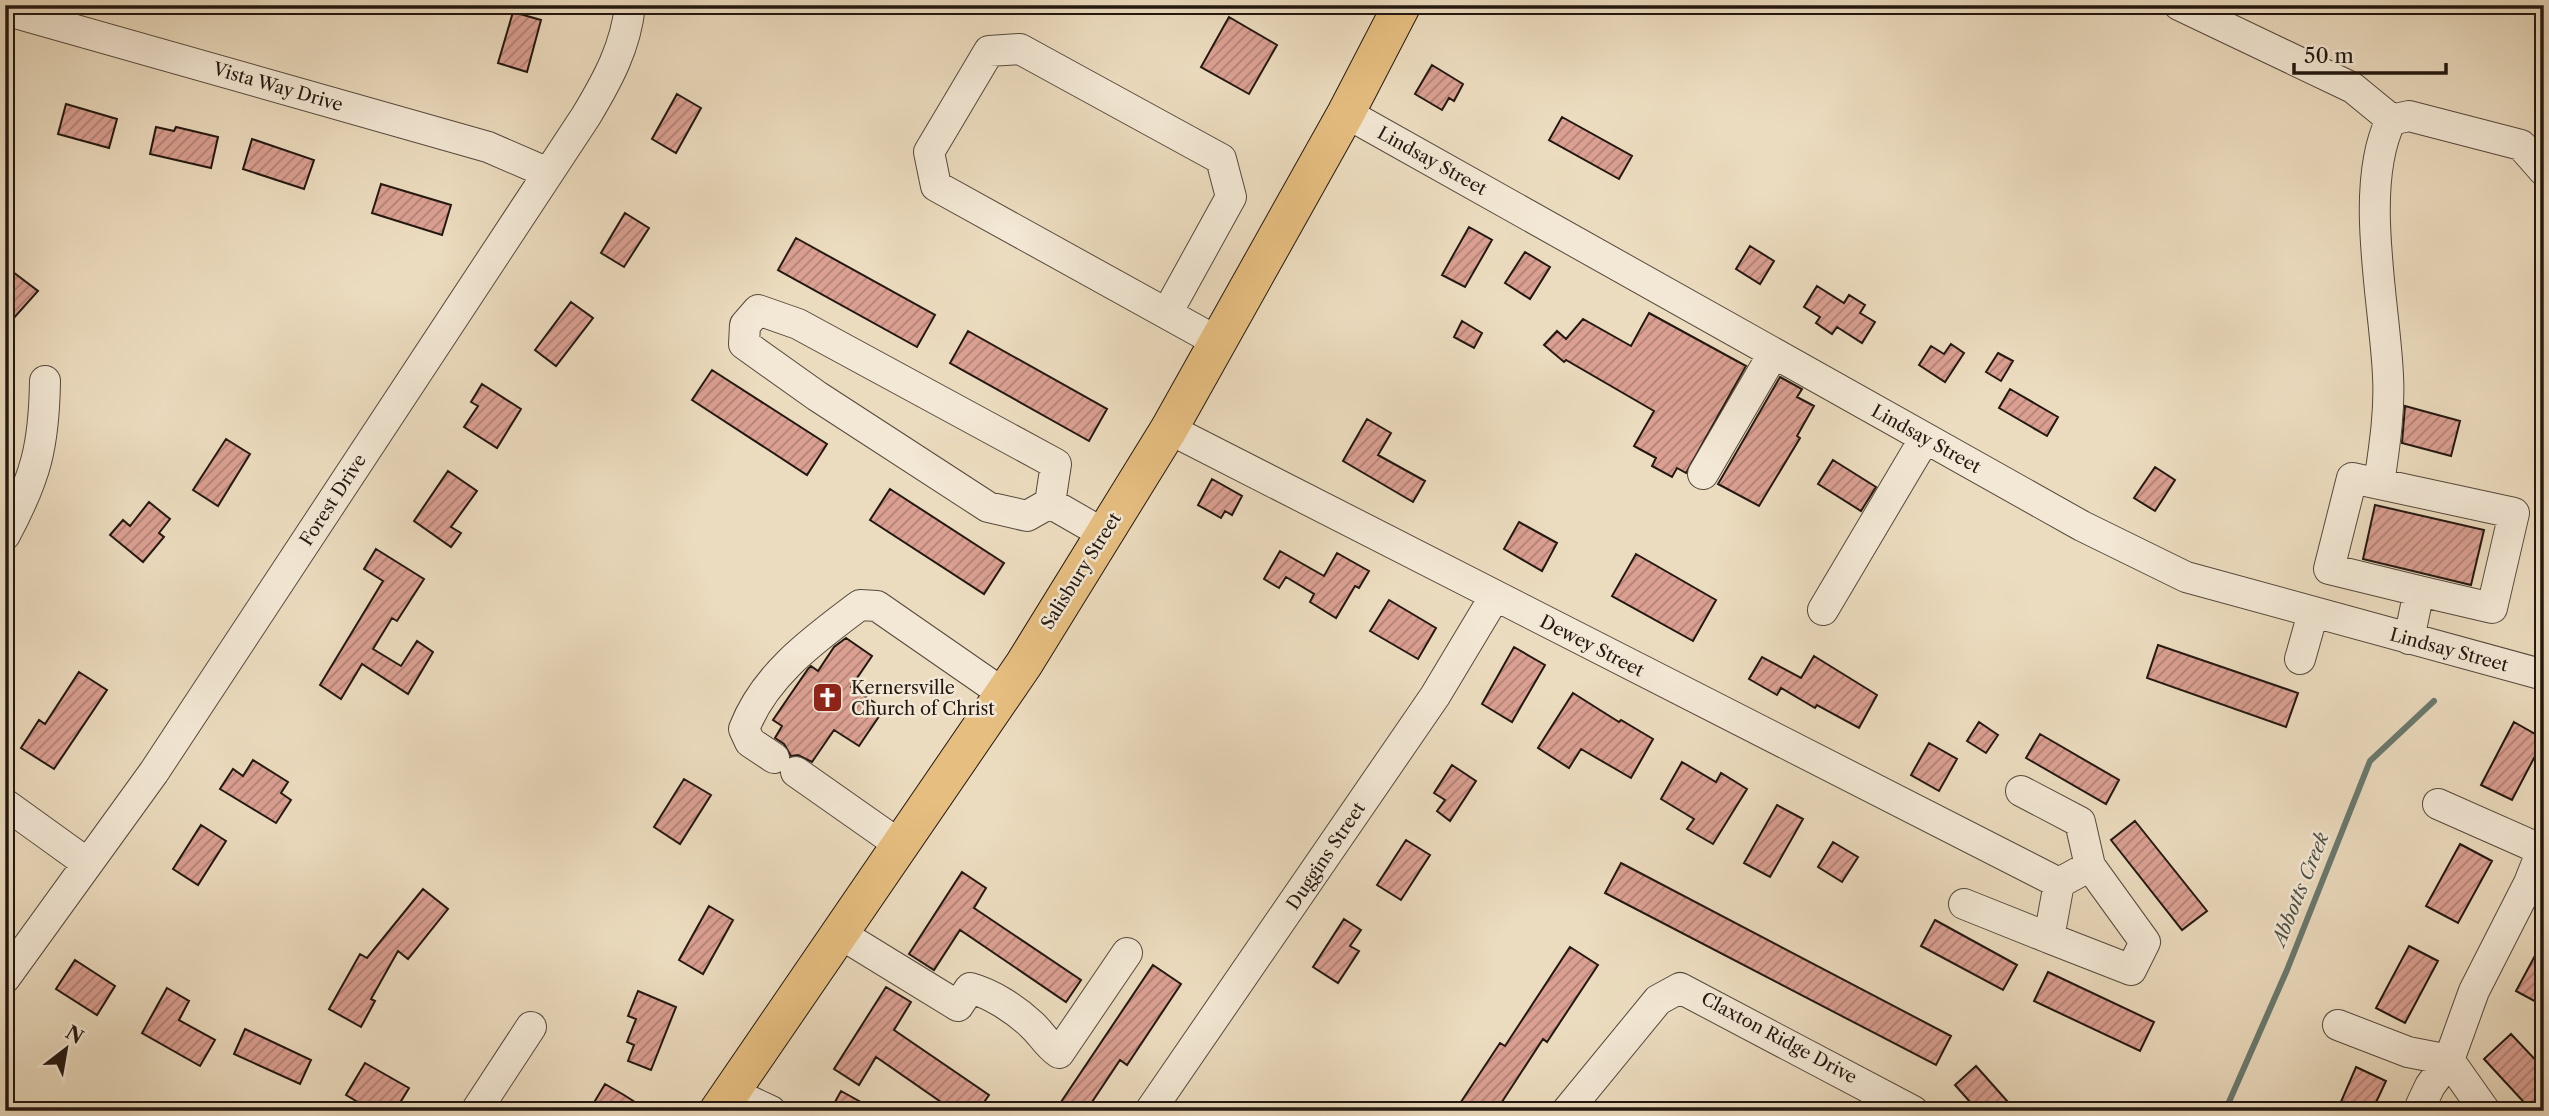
<svg xmlns="http://www.w3.org/2000/svg" width="2549" height="1116" viewBox="0 0 2549 1116" font-family="'Libre Caslon Text',serif">
<defs>
<pattern id="building-hatch" width="6" height="6" patternUnits="userSpaceOnUse" patternTransform="scale(1.75)"><rect width="6" height="6" fill="#dba092"/><path d="M-1 1l2-2M0 6l6-6M5 7l2-2" fill="none" stroke="#b18176"/></pattern>
</defs>
<rect width="100%" height="100%" fill="#ecdcbf"/>
<filter id="stains"><feTurbulence type="fractalNoise" baseFrequency=".00286" numOctaves="4"/><feColorMatrix values="0 0 0 0 .2 0 0 0 0 .09 0 0 0 0 .02 0 0 0 .5 -.17"/></filter>
<radialGradient id="worn" r=".72"><stop offset=".6" stop-color="#630" stop-opacity="0"/><stop offset="1" stop-color="#630" stop-opacity=".3"/></radialGradient>
<g fill="none" stroke-linecap="round" stroke-linejoin="round">
<!-- stream -->
<path stroke="#6a7a70" stroke-width="6" d="M2225,1111L2287,970L2370,761L2434,701"/>
</g>
<!-- building -->
<path fill="url(#building-hatch)" stroke="#231811" stroke-width="2" d="M513,12L541,20L527,72L498,63Z
M1229,17L1277,45L1249,94L1201,67Z
M1432,65L1463,84L1454,101L1449,98L1442,110L1415,94Z
M677,94L701,108L676,153L652,139Z
M66,104L117,119L109,148L58,134Z
M1562,117L1632,156L1619,179L1549,140Z
M156,127L174,131L176,127L218,137L211,168L150,154Z
M252,139L314,160L304,189L243,169Z
M381,184L451,205L442,235L372,213Z
M625,213L649,228L624,267L601,253Z
M1469,227L1492,240L1465,287L1442,275Z
M796,238L935,315L917,347L778,270Z
M1750,246L1774,261L1760,284L1736,269Z
M1525,252L1550,267L1530,299L1505,283Z
M13,272L38,291L5,328V282Z
M1817,286L1844,303L1849,295L1865,305L1860,313L1875,322L1862,343L1837,327L1832,334L1816,323L1820,317L1804,307Z
M571,302L593,318L556,366L535,350Z
M1649,313L1746,366L1686,473L1677,468L1672,477L1652,466L1656,458L1634,446L1654,411L1566,360L1564,362L1544,345L1557,331L1566,339L1583,319L1631,346Z
M1462,321L1482,333L1474,348L1454,337Z
M968,331L1107,409L1089,441L950,363Z
M1951,344L1964,353L1945,382L1919,365L1931,346L1944,354Z
M1998,353L2013,361L2001,381L1986,372Z
M712,370L827,444L807,475L692,400Z
M1780,377L1802,389L1797,397L1814,406L1797,436L1800,438L1759,506L1718,484Z
M482,384L521,409L497,448L464,427L478,406L471,402Z
M2010,389L2058,417L2047,436L1999,408Z
M2405,406L2460,421L2451,456L2402,443Z
M1367,419L1391,433L1378,455L1425,481L1413,502L1343,461Z
M226,439L250,454L218,506L193,490Z
M1833,460L1876,487L1861,511L1818,484Z
M2155,467L2175,480L2155,511L2134,498Z
M448,471L477,491L451,527L461,533L451,547L414,521Z
M1212,479L1242,496L1232,515L1225,511L1221,518L1198,505Z
M890,489L1004,563L984,594L870,520Z
M149,502L170,519L159,533L164,537L143,562L110,535L123,520L130,526Z
M2375,505L2484,530L2471,585L2363,559Z
M1519,522L1557,543L1542,571L1504,549Z
M376,549L424,579L397,621L392,618L373,649L401,666L417,641L433,652L408,694L362,664L341,699L320,685L383,581L364,569Z
M1280,551L1324,576L1337,553L1369,571L1359,588L1355,586L1336,618L1310,602L1314,594L1286,577L1279,588L1264,579Z
M1636,554L1716,600L1693,641L1612,596Z
M1389,600L1436,628L1418,659L1370,631Z
M846,638L872,656L851,687L884,709L859,746L834,730L812,762L798,755L791,756L784,744L775,738L782,726L773,720L808,669L811,666L818,671L834,647Z
M2158,645L2298,693L2286,727L2147,678Z
M1514,647L1545,665L1512,722L1482,704Z
M1814,656L1877,695L1859,728L1817,705L1815,708L1781,688L1777,695L1749,679L1762,657L1801,678Z
M79,672L107,690L54,769L21,748L39,720L45,724Z
M1573,693L1619,722L1621,720L1653,739L1631,778L1581,749L1569,768L1538,748Z
M1979,722L1998,735L1986,753L1967,741Z
M2514,722L2544,739L2512,800L2481,785Z
M2040,734L2119,780L2106,804L2026,758Z
M1929,743L1957,759L1939,791L1911,775Z
M253,760L288,782L281,793L291,800L276,823L220,789L233,769L243,776Z
M1682,762L1716,782L1721,773L1747,789L1713,844L1687,829L1694,819L1661,799Z
M1452,765L1476,781L1450,821L1437,811L1445,800L1434,793Z
M684,779L711,795L680,844L654,827Z
M1777,805L1803,819L1770,877L1744,863Z
M2135,821L2207,911L2182,930L2111,840Z
M201,825L226,841L198,885L173,869Z
M1406,840L1430,855L1401,900L1377,885Z
M1833,842L1858,857L1842,882L1818,867Z
M2460,844L2492,861L2458,923L2426,906Z
M1621,863L1951,1036L1936,1065L1605,893Z
M962,872L986,888L974,908L1081,980L1066,1002L960,930L934,970L909,954Z
M423,889L448,909L408,959L398,951L371,999L375,1001L361,1027L329,1009L360,954L367,958Z
M709,906L733,920L703,974L679,960Z
M1344,919L1361,930L1350,946L1359,951L1338,983L1313,967Z
M1935,920L2017,965L2003,990L1921,946Z
M2544,939V992L2538,1003L2516,991Z
M2409,946L2438,961L2405,1023L2376,1008Z
M1570,947L1598,965L1547,1042L1543,1039L1496,1111H1455L1500,1043L1505,1046Z
M75,960L115,986L97,1015L56,989Z
M1153,965L1181,984L1127,1065L1120,1060L1086,1111H1055Z
M2048,972L2154,1022L2140,1051L2034,1001Z
M886,987L911,1002L894,1030L989,1095L978,1111H954L876,1057L859,1085L834,1069Z
M167,988L189,1001L179,1020L215,1040L200,1066L142,1033Z
M638,991L676,1007L651,1070L628,1061L634,1045L627,1042L636,1019L628,1016Z
M245,1029L311,1060L300,1084L234,1054Z
M2511,1034L2544,1069V1111H2532L2484,1059Z
M365,1063L409,1088L395,1111H373L346,1095Z
M1976,1066L2016,1111H1978L1955,1085Z
M2356,1067L2386,1081L2372,1111H2337Z
M605,1084L624,1095L649,1111H589Z
M841,1091L877,1111H830Z"/>
<g fill="none" stroke-linecap="round" stroke-linejoin="round">
<defs>
<path id="minor" d="M2179,5L2353,88L2392,120
M5,10L488,147L548,173
M1346,113L2082,526L2186,577L2544,675
M1167,313L1231,197L1221,159L1020,49L989,51L929,152L936,186L1218,342
M1169,429L2059,883L2090,866L2080,822L2021,791
M1703,474L1773,354
M2379,484C2384,449 2390,412 2388,376C2385,303 2358,187 2391,120L2409,116L2521,145L2544,171
M1050,503L1056,464L798,324L758,310L745,325L744,344L817,396L988,507L1027,516L1050,503L1104,534
M5,535C36,477 44,446 45,381
M1823,610L1925,438
M2409,639L2419,591L2492,608L2514,513L2352,478L2329,569L2419,591
M2300,659L2313,613
M774,758L750,742L744,729C765,674 815,639 860,605L877,606L1004,694
M796,772L900,845
M5,804L87,863
M2438,804L2542,850
M1964,904L2049,938L2059,883
M839,933L958,1006L970,988C992,994 1015,1009 1032,1025C1042,1034 1047,1045 1059,1053L1127,953
M2049,938L2131,970L2145,942L2090,866
M5,978L154,772L586,116C607,81 626,47 630,5
M2338,1025L2408,1052L2449,1060
M2449,1060L2485,1111
M730,1092L771,1111
M476,1111L531,1027
M1150,1111L1435,696L1495,596
M1567,1111L1658,1000L1680,988L1913,1111
M2423,1111L2421,1105L2430,1086L2449,1060L2474,991L2529,883L2544,845"/>
<path id="major" d="M718,1111L1024,664L1169,429L1346,113L1402,5"/>
</defs>
<!-- minor casing -->
<use href="#minor" stroke="#55493c" stroke-width="32"/>
<!-- major casing -->
<use href="#major" stroke="#231811" stroke-width="39"/>
<!-- minor -->
<use href="#minor" stroke="#f3e8d5" stroke-width="30"/>
<!-- major -->
<use href="#major" stroke="#e6be80" stroke-width="37"/>
</g>
<!-- icons -->
<defs>
<symbol id="church-square" viewBox="-11 -11 22 22"><rect x="-9" y="-9" width="18" height="18" rx="4" fill="#8f2418" stroke="#f3e8d5"/><path d="M-1.2-6h2.4v3.5h3.3v2.4h-3.3V6h-2.4V-.1h-3.3v-2.4h3.3Z" fill="#fff"/></symbol>
</defs>
<g fill-rule="evenodd">
<use href="#church-square" x="810" y="680" width="35" height="35"/>
</g>
<g text-anchor="middle" stroke-width="5" stroke-linejoin="round" paint-order="stroke">
<!-- street labels -->
<g font-size="18" fill="#231811" stroke="#f3e8d5">
<text transform="translate(278 87) rotate(16)" y="6">Vista Way Drive</text>
<text transform="translate(1432 161) rotate(29)" y="6">Lindsay Street</text>
<text transform="translate(1926 439) rotate(29)" y="6">Lindsay Street</text>
<text transform="translate(333 500) rotate(-57)" y="6">Forest Drive</text>
<text transform="translate(1081 571) rotate(-58)" y="6">Salisbury Street</text>
<text transform="translate(1592 646) rotate(27)" y="6">Dewey Street</text>
<text transform="translate(2449 650) rotate(15)" y="6">Lindsay Street</text>
<text transform="translate(1326 856) rotate(-56)" y="6">Duggins Street</text>
<text transform="translate(1779 1038) rotate(28)" y="6">Claxton Ridge Drive</text>
</g>
<!-- poi labels -->
<g font-size="18" fill="#231811" stroke="#f3e8d5" text-anchor="start">
<text x="851" y="694">Kernersville<tspan x="851" dy="21">Church of Christ</tspan></text>
</g>
<!-- water labels -->
<g font-size="19" font-style="italic" fill="#4c5148" stroke="#f3e8d5">
<text transform="translate(2300 889) rotate(-68)" y="7">Abbotts Creek</text>
</g>
</g>
<!-- margin -->
<rect width="2549" height="1116" fill="none" stroke="#ecdcbf" stroke-width="28"/>
<rect x="7" y="7" width="2535" height="1102" fill="none" stroke="#231811" stroke-width="3.5"/>
<rect x="14" y="14" width="2521" height="1088" fill="none" stroke="#231811" stroke-width="2"/>
<!-- north arrow -->
<g transform="translate(66 1049) rotate(31)" stroke="#f3e8d5" stroke-width="5" paint-order="stroke">
<path d="M0-5L12 26L0 18L-12 26Z" fill="#231811"/>
<text y="-10" font-size="19" font-weight="bold" text-anchor="middle" fill="#231811">N</text>
</g>
<!-- scale -->
<path d="M2294 63v10h152v-10" fill="none" stroke="#231811" stroke-width="3.5"/>
<text x="2304" y="63" font-size="21" fill="#231811" stroke="#f3e8d5" stroke-width="5" paint-order="stroke">50 m</text>
<rect width="100%" height="100%" filter="url(#stains)"/>
<rect width="100%" height="100%" fill="url(#worn)"/>
</svg>
